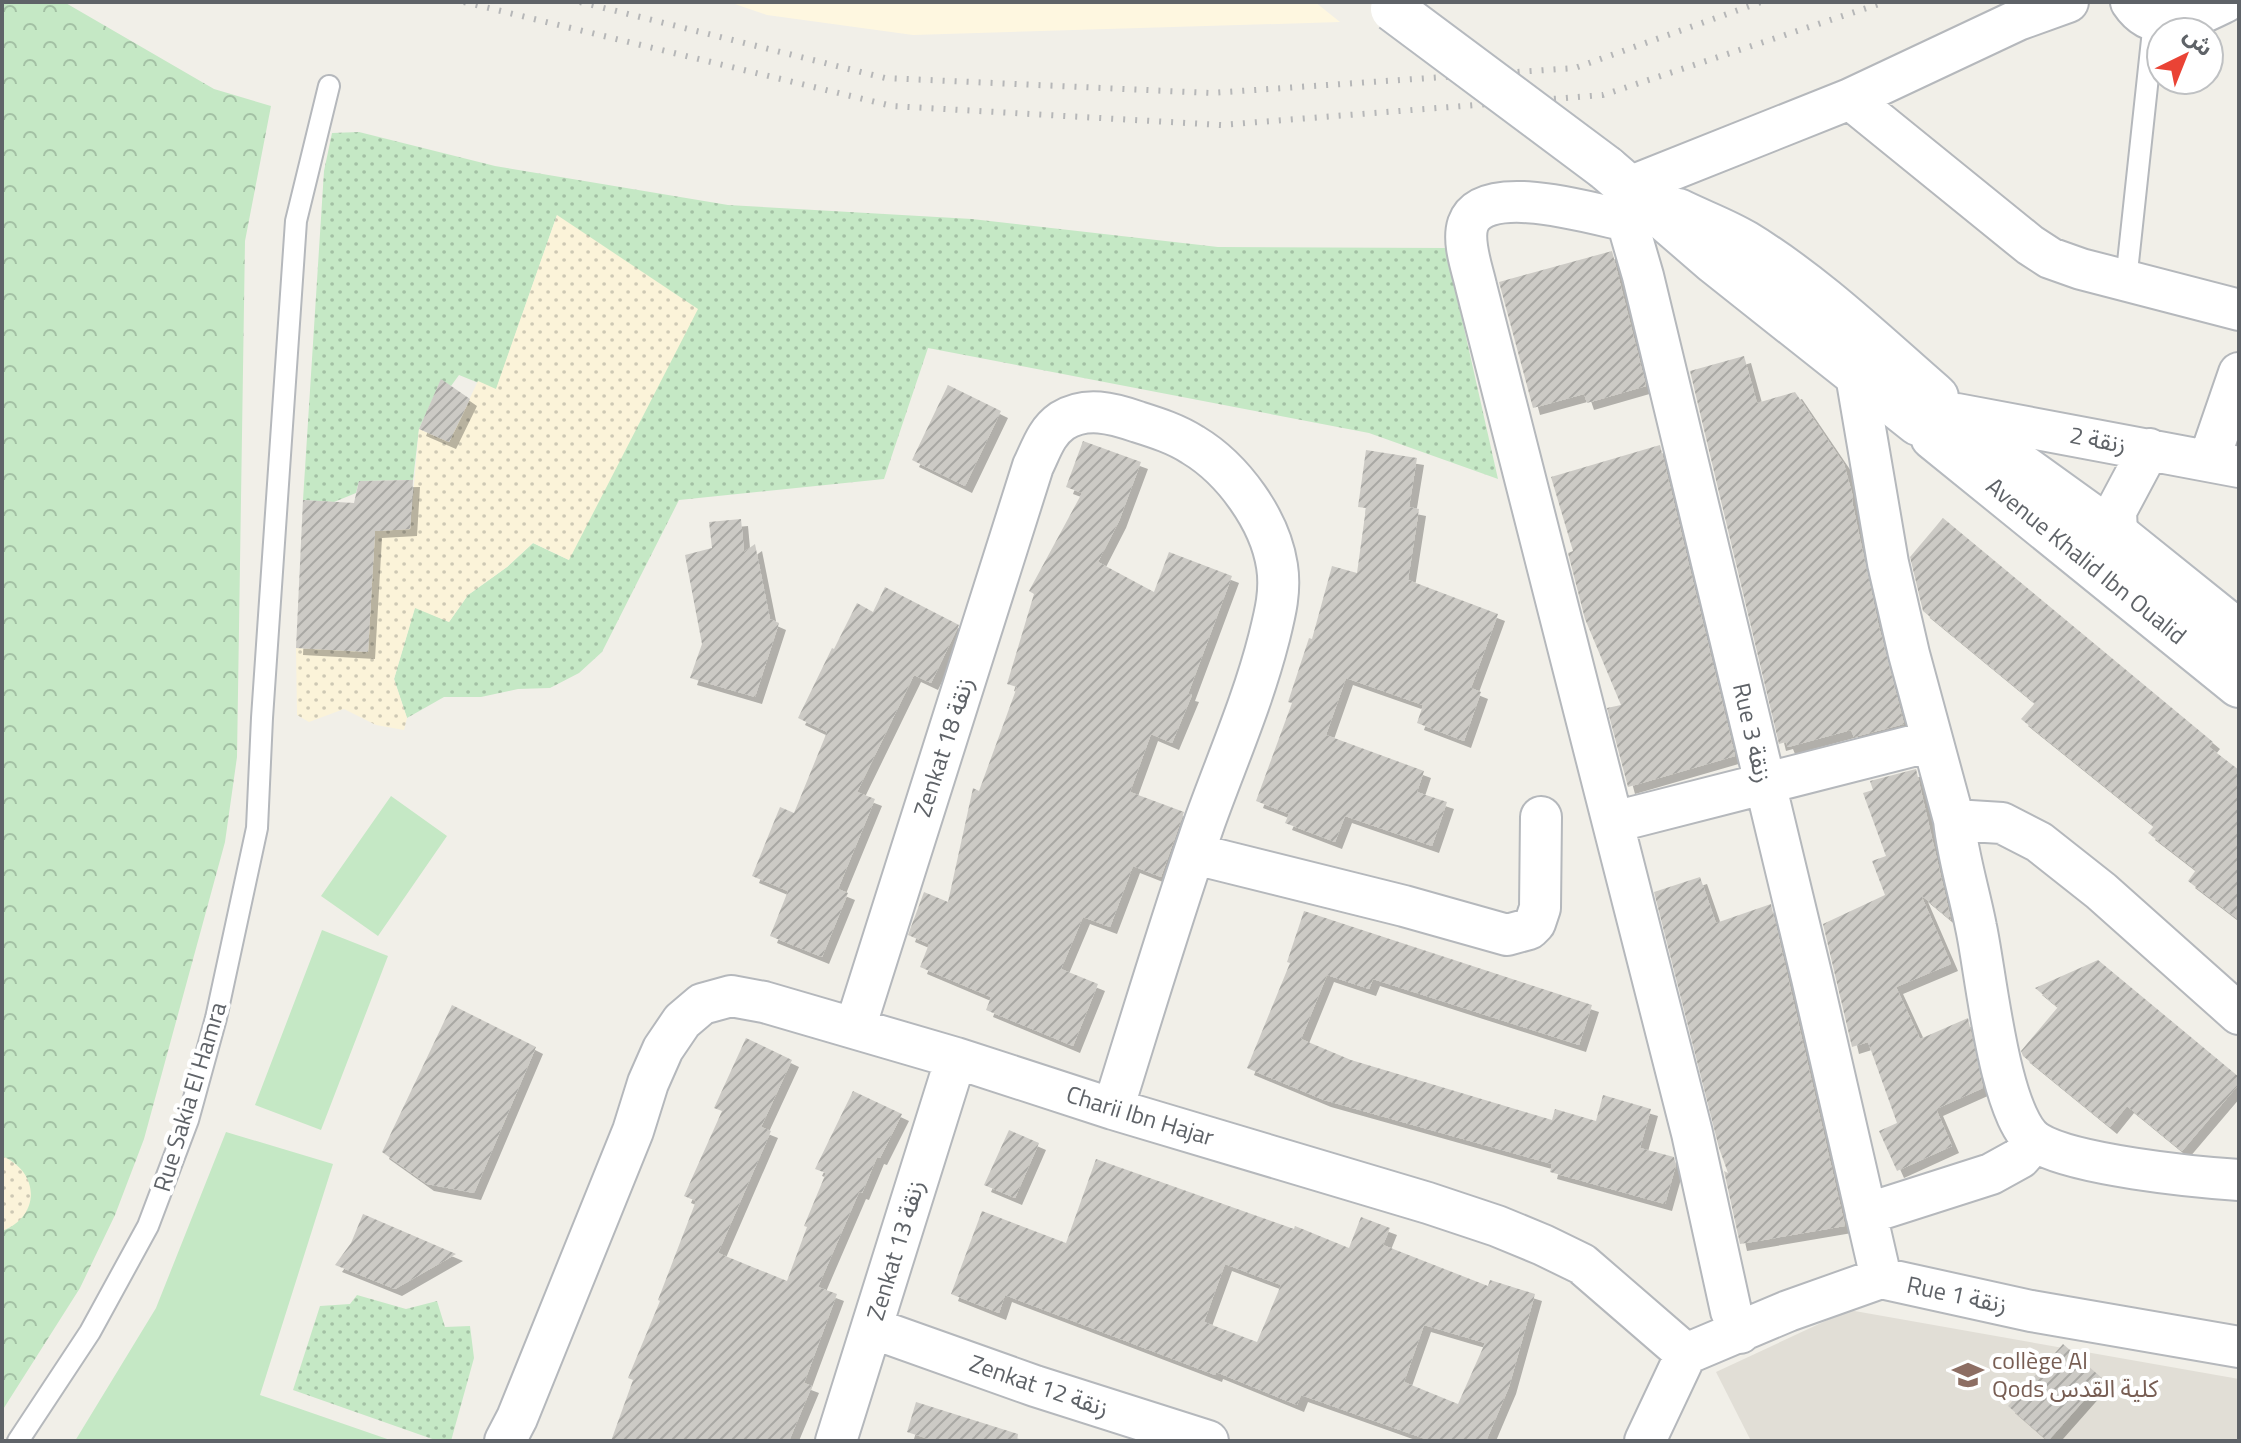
<svg xmlns="http://www.w3.org/2000/svg" width="2241" height="1443" viewBox="0 0 2241 1443" font-family="'Titillium Web','Noto Sans Arabic',sans-serif">
<defs>
<pattern id="grass-dots" width="8" height="8" patternUnits="userSpaceOnUse" patternTransform="scale(2)"><rect width="8" height="8" fill="#c5e8c5"/><path d="M2 2h.1M6 6h.1" fill="none" stroke="#a3c0a4" stroke-width="1.8" stroke-linecap="round"/></pattern>
<pattern id="forest-crowns" width="20" height="18" patternUnits="userSpaceOnUse" patternTransform="scale(2)"><rect width="20" height="18" fill="#c5e8c5"/><path d="M2 6a3 3 0 1 1 6 0M12 15a3 3 0 1 1 6 0" fill="none" stroke="#a3c0a4"/></pattern>
<pattern id="sand-dots" width="8" height="8" patternUnits="userSpaceOnUse" patternTransform="scale(2)"><rect width="8" height="8" fill="#fbf3d9"/><path d="M2 2h.1M6 6h.1" fill="none" stroke="#cec8b4" stroke-width="1.8" stroke-linecap="round"/></pattern>
<pattern id="building-hatch" width="6" height="6" patternUnits="userSpaceOnUse" patternTransform="scale(2)"><rect width="6" height="6" fill="#cccac5"/><path d="M-1 1l2-2M0 6l6-6M5 7l2-2" fill="none" stroke="#a9a8a4"/></pattern>
<filter id="shadow"><feDropShadow dx="7" dy="7" stdDeviation="0" flood-color="#0004"/></filter>
</defs>
<rect width="100%" height="100%" fill="#f1efe8"/>
<!-- commercial -->
<path fill="#fef7e0" d="M729,2H1315L1340,22L913,35L767,15Z"/>
<!-- education -->
<path fill="#e1ded6" d="M1849,1310L2239,1379V1441H1751L1716,1372Z"/>
<!-- grass -->
<path fill="url(#grass-dots)" d="M359,132L495,166L728,205L972,219L1218,247L1446,248L1498,479L1369,433L928,348L884,479L679,500L602,652L579,673L550,688L518,689L481,697H444L407,718L394,679L415,607L449,622L468,595L507,567L533,543L569,560L557,215L496,390L459,375L451,386L441,380L419,429L413,480L359,481L356,493L334,502L303,500L324,171L332,133Z
M357,1295L406,1309L437,1301L445,1327L470,1326L474,1358L451,1441H438L293,1390L320,1306L350,1304Z"/>
<!-- forest -->
<path fill="url(#forest-crowns)" d="M2,2H64L214,89L271,106L245,241L237,757L225,842L144,1139L115,1215L80,1288L2,1411Z"/>
<!-- sand -->
<path fill="url(#sand-dots)" d="M557,215L698,309L569,560L533,543L507,567L468,595L449,622L415,608L394,679L407,718L404,730L376,725L344,709L309,722L297,715L296,648L368,651L375,531L410,529L419,429L449,442L478,381L496,389Z
M2,1156C40,1172 41,1216 2,1231Z"/>
<!-- garden -->
<path fill="#c5e8c5" d="M391,796L447,836L378,936L321,896Z
M322,930L388,956L321,1130L255,1105Z
M226,1132L333,1164L260,1395L393,1441H75L156,1308Z"/>
<!-- building -->
<path fill="url(#building-hatch)" fill-rule="evenodd" filter="url(#shadow)" d="M1612,251L1646,386L1587,403L1584,394L1533,408L1499,282Z
M1744,356L1757,403L1795,392L1844,464L1853,497L1852,501L1878,623L1904,724L1854,737L1851,730L1788,747L1786,742L1779,744L1690,371Z
M441,379L470,399L449,442L419,429Z
M948,385L1001,411L965,486L912,460Z
M1083,441L1141,462L1119,521L1098,562L1154,592L1169,552L1232,576L1188,694L1192,695L1172,743L1151,734L1130,792L1184,812L1161,877L1133,866L1110,927L1083,917L1061,969L1098,984L1073,1046L986,1010L991,997L920,967L929,944L908,935L924,892L948,902L973,788L979,791L1017,687L1007,684L1034,594L1029,591L1082,493L1066,487Z
M1660,445L1735,756L1628,787L1607,708L1621,705L1585,619L1568,553L1573,551L1551,477Z
M1366,450L1417,458L1409,507L1419,509L1408,580L1498,614L1471,688L1481,692L1464,741L1417,723L1423,705L1346,678L1326,735L1424,771L1417,792L1447,802L1432,846L1345,816L1335,842L1285,823L1289,814L1256,801L1292,703L1288,702L1309,638L1312,639L1332,566L1357,573L1366,508L1358,507Z
M413,480L410,529L375,531L368,652L296,648L303,500L354,503L359,481Z
M1943,518L2213,742L2209,747L2239,770V920L2188,881L2196,870L2148,833L2154,826L2021,719L2035,703L1923,611L1910,557Z
M741,519L744,552L755,544L770,619L779,623L755,697L690,678L702,644L685,555L712,548L709,522Z
M885,587L959,625L931,683L914,675L857,792L875,799L838,889L848,893L822,957L770,936L788,891L752,876L780,807L794,813L827,732L798,718L832,648L834,649L857,603L873,612Z
M1916,769L1951,920L1921,895L1951,964L1896,987L1920,1039L1968,1018L1983,1088L1936,1109L1952,1146L1897,1171L1879,1131L1897,1123L1868,1042L1852,1047L1823,924L1885,895L1872,861L1886,856L1863,793L1873,790L1870,781Z
M1700,877L1716,923L1771,904L1845,1226L1740,1244L1724,1171L1728,1173L1719,1148L1654,892Z
M1304,911L1592,1005L1579,1045L1373,979L1369,989L1327,975L1301,1039L1351,1060L1552,1120L1555,1109L1596,1121L1603,1095L1651,1109L1640,1148L1674,1157L1676,1165L1665,1204L1550,1172L1552,1164L1324,1100L1247,1068L1290,963L1287,962Z
M2098,960L2239,1077V1084L2182,1151L2127,1106L2110,1127L2023,1056L2021,1051L2058,1007L2035,988Z
M452,1005L536,1047L474,1193L427,1184L382,1152Z
M746,1038L792,1060L761,1127L771,1131L718,1253L787,1281L807,1227L804,1226L826,1173L815,1169L853,1091L902,1114L880,1158L877,1157L862,1193L859,1192L818,1287L837,1294L804,1383L812,1386L789,1441H611L633,1380L628,1378L660,1301L658,1300L696,1201L684,1196L722,1111L714,1108Z
M1009,1130L1039,1143L1015,1198L984,1185Z
M1096,1159L1294,1229L1295,1226L1349,1248L1361,1217L1390,1228L1383,1245L1488,1286L1490,1280L1535,1294L1509,1387L1486,1441H1431L1301,1395L1297,1405L1216,1372L1215,1375L1005,1295L999,1313L951,1294L982,1211L1066,1243ZM1225,1264L1281,1285L1257,1342L1204,1322ZM1424,1325L1485,1343L1458,1404L1404,1382Z
M363,1214L456,1254L395,1289L335,1265L351,1243Z
M2063,1344L2103,1379L2048,1441L2008,1406Z
M916,1402L1018,1434L1017,1441H935L907,1432Z"/>
<g fill="none" stroke-linecap="round" stroke-linejoin="round">
<defs>
<path id="lane" d="M2126,281L2154,21
M18,1441L90,1332L148,1226L188,1120L216,1018L257,828L262,718L296,221L329,86"/>
<path id="street" d="M2131,2C2155,38 2194,17 2225,2
M1850,99L2030,245L2050,258L2081,269L2239,310
M1627,221C1594,214 1483,180 1468,224C1462,242 1472,268 1476,286L1692,1133L1731,1311L1740,1333
M1856,375L1888,563L1909,654L1954,820
M1957,414L2239,467
M2209,460L2239,373
M2117,535L2116,511L2149,449
M1614,822L1932,741
M1195,854L1404,906L1507,935L1529,929L1535,923L1540,908L1541,817
M2239,1014L2101,891L2039,842L2002,823L1954,820C1958,857 1969,891 1976,927C1986,972 1999,1118 2036,1142C2073,1165 2193,1177 2239,1180
M855,1028L1033,466C1041,450 1046,432 1062,421C1086,406 1112,413 1138,422C1157,428 1176,434 1193,445C1233,469 1270,520 1277,566C1281,591 1275,614 1269,638C1253,701 1227,760 1205,821C1172,916 1143,1013 1113,1109
M1866,1214L1991,1174L2020,1158L2035,1141
M1881,1278L1812,978L1643,276L1627,221L1629,187L1850,99L2018,20L2068,2
M872,1328L1035,1386L1208,1441
M1686,1354L1788,1311L1881,1278L2031,1311L2239,1347
M505,1441L517,1418L633,1131L648,1083L663,1049L682,1021L702,1004L731,996L764,1002L956,1058L1113,1109L1428,1203L1497,1226L1543,1245L1582,1264L1686,1354
M836,1441L956,1058
M1645,1441L1686,1354"/>
<path id="secondary" d="M1606,168L1715,262L1918,423
M1678,211C1700,222 1723,230 1745,243C1814,285 1875,344 1936,397
M1956,419L2117,535L2239,633
M1933,437L2239,685"/>
</defs>
<!-- lane casing -->
<use href="#lane" stroke="#b5b8bc" stroke-width="24"/>
<!-- street casing -->
<use href="#street" stroke="#b5b8bc" stroke-width="44"/>
<!-- secondary casing -->
<use href="#secondary" stroke="#b6babf" stroke-width="48"/>
<!-- lane -->
<use href="#lane" stroke="#fff" stroke-width="20"/>
<!-- street -->
<use href="#street" stroke="#fff" stroke-width="40"/>
<!-- secondary -->
<use href="#secondary" stroke="#fff" stroke-width="44"/>
<!-- rail -->
<path stroke="#b6b7b8" stroke-width="6" stroke-dasharray="2 10" stroke-linecap="butt" d="M464,2L892,106L1221,125L1603,95L1885,2
M580,2L885,78L1211,93L1575,68L1761,2"/>
<defs>
<path id="secondary-bridge" d="M1393,9L1606,168"/>
</defs>
<!-- secondary-bridge casing -->
<use href="#secondary-bridge" stroke="#b6babf" stroke-width="48" stroke-linecap="butt"/>
<!-- secondary-bridge -->
<use href="#secondary-bridge" stroke="#fff" stroke-width="44"/>
</g>
<!-- icons -->
<defs>
<symbol id="university-bare" viewBox="-9 -9 18 18"><path d="M0-5L7-2L0 1L-7-2ZM-4 1L0 2.5L4 1V4Q0 6-4 4Z" fill="#8d6e63" stroke="#fff" stroke-width="2.5" paint-order="stroke"/></symbol>
</defs>
<g fill-rule="evenodd">
<use href="#university-bare" x="1946" y="1353" width="44" height="44"/>
</g>
<g text-anchor="middle" stroke-width="8" stroke-linejoin="round" paint-order="stroke">
<!-- street labels -->
<g font-size="24" fill="#5f6368" stroke="#fff">
<text transform="translate(2098 440) rotate(11)" y="8">زنقة 2</text>
<text transform="translate(2086 561) rotate(39)" y="8">Avenue Khalid Ibn Oualid</text>
<text transform="translate(1752 733) rotate(77)" y="8">Rue 3 زنقة</text>
<text transform="translate(944 747) rotate(-72)" y="8">Zenkat 18 زنقة</text>
<text transform="translate(190 1097) rotate(-73)" y="8">Rue Sakia El Hamra</text>
<text transform="translate(1140 1116) rotate(17)" y="8">Charii Ibn Hajar</text>
<text transform="translate(896 1250) rotate(-73)" y="8">Zenkat 13 زنقة</text>
<text transform="translate(1957 1295) rotate(12)" y="8">Rue 1 زنقة</text>
<text transform="translate(1039 1386) rotate(19)" y="8">Zenkat 12 زنقة</text>
</g>
<!-- education labels -->
<g font-size="24" fill="#785e54" stroke="#fff" text-anchor="start">
<text x="1992" y="1369">collège Al<tspan x="1992" dy="28">Qods كلية القدس</tspan></text>
</g>
</g>
<!-- border -->
<rect width="2241" height="1443" fill="none" stroke="#5f6368" stroke-width="8"/>
<!-- north arrow -->
<g transform="translate(2185 56) rotate(43)"><circle r="38" fill="#ffffff" stroke="#bfc1c3" stroke-width="2"/>
<path d="M0-6L14 30L0 20L-14 30Z" fill="#ea4335"/>
<text y="-12" font-size="22" font-weight="bold" text-anchor="middle" fill="#5f6368">ش</text>
</g>
</svg>
